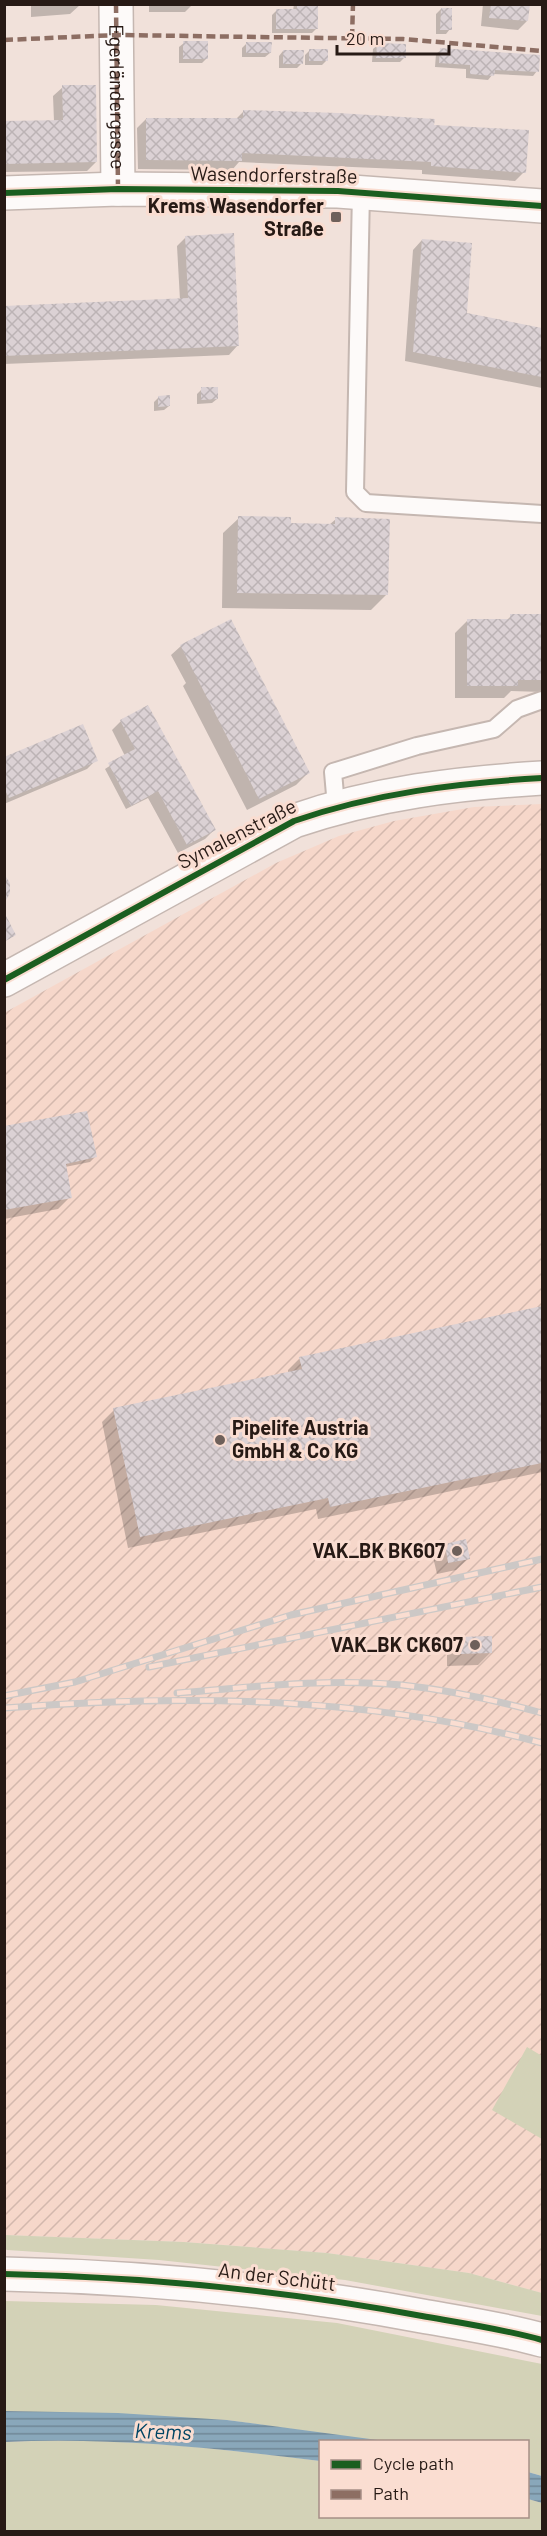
<svg xmlns="http://www.w3.org/2000/svg" width="547" height="2536" viewBox="0 0 547 2536" font-family="Barlow,sans-serif">
<defs>
<pattern id="industrial-furrows" width="10" height="10" patternUnits="userSpaceOnUse" patternTransform="scale(1.5)"><rect width="10" height="10" fill="#f6d7ca"/><path d="M-1 1l2-2M0 10L10 0M9 11l2-2" fill="none" stroke="#d3b8ad"/></pattern>
<pattern id="water-rules" width="6" height="5" patternUnits="userSpaceOnUse" patternTransform="scale(1.5)"><rect width="6" height="5" fill="#89a7ba"/><path d="M0 2.5h6" fill="none" stroke="#708796"/></pattern>
<pattern id="building-cross-hatch" width="8" height="8" patternUnits="userSpaceOnUse" patternTransform="scale(1.5)"><rect width="8" height="8" fill="#dbd1d4"/><path d="M0 0l8 8M0 8l8-8" fill="none" stroke="#bcb3b5"/></pattern>
</defs>
<rect width="100%" height="100%" fill="#f1e1da"/>
<!-- industrial -->
<path fill="url(#industrial-furrows)" d="M542,804V2293L469,2273L327,2253L184,2242L5,2235L4,1013L276,863L339,836L394,821L474,807Z"/>
<!-- grass -->
<path fill="#d3d2b7" d="M527,2047L542,2056V2139L492,2110Z
M5,2235L184,2242L327,2253L469,2273L542,2293V2316L345,2280L159,2260L7,2250L5,2249Z
M5,2301L156,2305L337,2323L542,2364V2476L528,2472V2442H385L227,2420L5,2411Z
M4,2442C110,2436 216,2448 320,2461V2516H528V2499L542,2503V2531L5,2532Z"/>
<!-- water -->
<path fill="url(#water-rules)" d="M5,2411L118,2413L227,2420L385,2441L320,2442V2461C216,2448 110,2437 5,2442Z
M528,2472L542,2476V2503L528,2499Z"/>
<!-- shadow -->
<path fill="#0003" d="M31,4H80V5L70,14L31,17Z
M149,4H193L185,12H149Z
M294,4H317L316,29L312,33H272V15L277,10L293,11Z
M483,4H528L527,21L518,30L481,26Z
M441,9L450,29L446,34H436V14Z
M184,43L207,58L202,63H179V47Z
M247,43L270,53L265,57H242V48Z
M378,45L404,58L400,62H372L373,49Z
M310,50L326,61L322,65H305V55Z
M441,50L537,71L533,76L493,74L488,80L466,78V69L435,67L436,54Z
M283,51L302,63L297,68H279V56Z
M63,87L96,162L87,171L4,172V122L54,121L53,96Z
M243,112L433,126L524,172L515,181L422,174V170L239,162L232,170L138,169L137,128L146,119H236Z
M186,237L238,345L229,355L4,364V307L180,300L177,246Z
M422,240L466,315L542,329V388L405,361L413,250Z
M202,389L217,399L212,403L197,404V394Z
M159,397L169,406L164,410L154,411V402Z
M239,518L290,524L329,525L336,519L387,594L371,610L222,608L223,533Z
M511,616H542V692L511,691L504,698H455V633L467,621H506Z
M230,621L308,773L296,785L247,810L183,686L186,683L171,655L181,646Z
M121,721L214,830L205,839L178,853L148,798L126,809L105,769L125,756L112,730Z
M4,759L96,760L87,769L4,804Z
M4,1128L95,1157L90,1162L65,1167L70,1197L58,1209L4,1219Z
M542,1308V1472L318,1519L316,1509L128,1548L102,1422L114,1410L288,1374V1370L300,1358Z
M445,1545L469,1558L456,1570L437,1574L433,1557Z
M459,1639L490,1653L478,1665L447,1666V1651Z"/>
<!-- building -->
<path fill="url(#building-cross-hatch)" d="M297,4H318V29H276V9H297Z
M491,4H530L528,21L489,18Z
M441,8H452V30H440Z
M183,41H208V59H183Z
M246,42H272L271,53H246Z
M377,43L406,44V58H376Z
M440,48L540,55L539,72L495,70L494,76L470,74V65L439,63Z
M309,49H328V61H309Z
M283,50H304L303,64H283Z
M62,85H96L97,162L4,164V121L63,120Z
M243,110L338,113L435,119L434,125L529,130L526,173L431,166V162L242,153V161L146,160V118H243Z
M234,233L239,346L4,356V306L188,298L185,236Z
M422,239L472,243L467,313L542,328V377L413,352Z
M201,387H218V399L201,400Z
M170,395V406L158,407V396Z
M238,516L291,517V523L335,524V517L390,519L388,595L237,593Z
M510,614H542V680H518V686H467V619H510Z
M231,619L310,773L259,799L180,645Z
M148,705L216,830L187,845L158,791L131,806L108,763L135,749L120,720Z
M83,724L98,761L9,798L4,788V757Z
M4,874L10,883V893L4,904Z
M4,912L16,935L4,942Z
M87,1111L97,1157L66,1164L72,1198L4,1210V1126Z
M542,1306V1463L330,1507L328,1498L140,1537L113,1408L302,1369L299,1357Z
M466,1539L470,1559L448,1563L445,1544Z
M492,1636V1653L459,1654L458,1637Z"/>
<g fill="none" stroke-linecap="round" stroke-linejoin="round">
<defs>
<path id="lane" d="M361,192L355,492L366,503L542,514
M336,806L333,772L417,746L494,729L517,709L542,700"/>
<g id="street">
<path id="s1" d="M116,4L118,189"/>
<path d="M4,193L118,189L338,191L542,206"/>
<path d="M4,980L294,821C375,793 458,783 542,778"/>
</g>
<path id="secondary" d="M4,2274C145,2277 284,2290 422,2316C462,2323 503,2329 542,2340"/>
</defs>
<!-- lane casing -->
<use href="#lane" stroke="#c5b7b1" stroke-width="20"/>
<!-- street casing -->
<use href="#street" stroke="#c5b7b1" stroke-width="36"/>
<!-- secondary casing -->
<use href="#secondary" stroke="#c5b7b1" stroke-width="36"/>
<!-- lane -->
<use href="#lane" stroke="#fdfaf9" stroke-width="16"/>
<!-- street -->
<use href="#street" stroke="#fdfaf9" stroke-width="33"/>
<!-- secondary -->
<use href="#secondary" stroke="#fdfaf9" stroke-width="33"/>
<defs>
<path id="rail" d="M149,1667L542,1587
M177,1693C251,1687 328,1678 402,1685C448,1690 499,1701 542,1713
M4,1696L75,1682L291,1615L542,1559
M4,1708C183,1694 368,1696 542,1743"/>
</defs>
<!-- rail casing -->
<use href="#rail" stroke="#ccc8c6" stroke-width="7"/>
<!-- rail -->
<use href="#rail" stroke="#faddd1" stroke-width="4.5" stroke-dasharray="14" stroke-linecap="butt"/>
<!-- quiet -->
<path stroke="#8d6e63" stroke-width="4.5" stroke-dasharray="9 4.5" stroke-linecap="butt" d="M116,4L118,189
M352,38L353,4
M4,40L117,35L403,39L542,51"/>
<defs>
<path id="cycleway" d="M4,193L118,189L338,191L542,206
M4,980L294,821C375,793 458,783 542,778
M4,2274C145,2277 284,2290 422,2316C462,2323 503,2329 542,2340"/>
</defs>
<!-- cycleway casing -->
<use href="#cycleway" stroke="#faddd1" stroke-width="10"/>
<!-- cycleway -->
<use href="#cycleway" stroke="#1b5e20" stroke-width="6"/>
</g>
<!-- markers -->
<g fill="#6e605a" stroke="#faddd1" stroke-width="2">
<rect x="330" y="211" width="12" height="12" rx="3"/>
<circle cx="220" cy="1440" r="6"/>
<circle cx="457" cy="1551" r="6"/>
<circle cx="475" cy="1645" r="6"/>
</g>
<g text-anchor="middle" stroke-width="6" stroke-linejoin="round" paint-order="stroke">
<!-- street labels -->
<g font-size="20" fill="#271a15" stroke="#faddd1">
<text dy="7" stroke="none"><textPath href="#s1" startOffset="93">Egerländergasse</textPath></text>
<text transform="translate(274 175) rotate(1)" y="7">Wasendorferstraße</text>
<text transform="translate(237 834) rotate(-27)" y="7">Symalenstraße</text>
<text transform="translate(277 2277) rotate(7)" y="7">An der Schütt</text>
</g>
<!-- poi labels -->
<g font-size="20" font-weight="bold" fill="#271a15" stroke="#faddd1" text-anchor="end">
<text x="324" y="213">Krems Wasendorfer<tspan x="324" dy="23">Straße</tspan></text>
<text x="232" y="1435" text-anchor="start">Pipelife Austria<tspan x="232" dy="23">GmbH &amp; Co KG</tspan></text>
<text x="445" y="1558">VAK_BK BK607</text>
<text x="463" y="1652">VAK_BK CK607</text>
</g>
<!-- water labels -->
<g font-size="21" font-style="italic" fill="#004564" stroke="#faddd1">
<text transform="translate(163 2432) rotate(2)" y="7">Krems</text>
</g>
</g>
<!-- border -->
<rect width="547" height="2536" fill="none" stroke="#271a15" stroke-width="12"/>
<!-- legend -->
<rect x="319" y="2440" width="210" height="78" fill="#faddd1" stroke="#a68f86" stroke-width="1.5"/>
<rect x="331" y="2460" width="30" height="9" fill="#1b5e20" stroke="#a68f86" stroke-width="1.5"/>
<text x="373" y="2470" font-size="18" fill="#271a15">Cycle path</text>
<rect x="331" y="2490" width="30" height="9" fill="#8d6e63" stroke="#a68f86" stroke-width="1.5"/>
<text x="373" y="2500" font-size="18" fill="#271a15">Path</text>
<!-- scale -->
<path d="M337 45v9h112v-9" fill="none" stroke="#271a15" stroke-width="3"/>
<text x="346" y="45" font-size="18" fill="#271a15" stroke="#faddd1" stroke-width="4.5" paint-order="stroke">20 m</text>
</svg>
